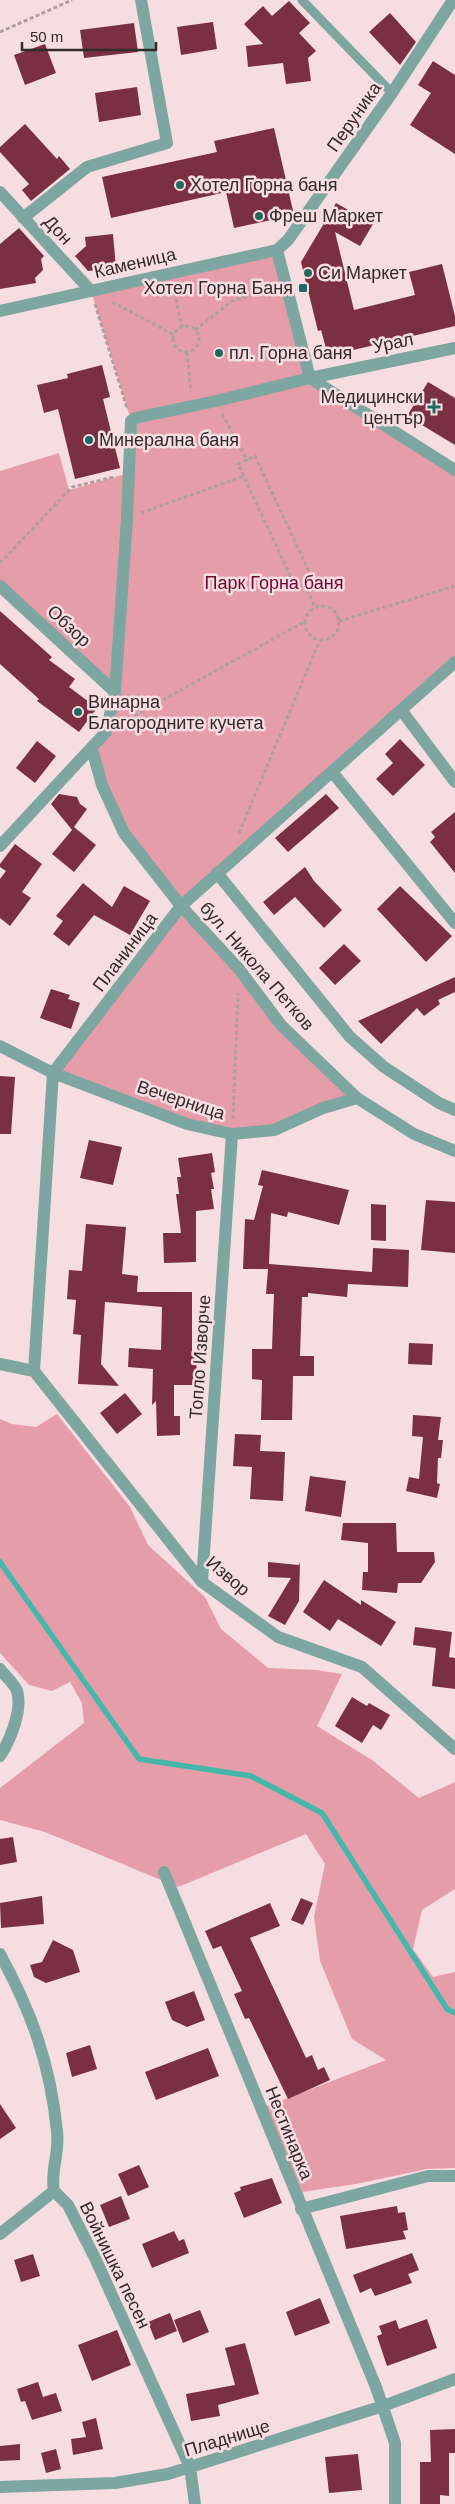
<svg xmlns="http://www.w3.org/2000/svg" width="455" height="2504" viewBox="0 0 455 2504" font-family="Helvetica,sans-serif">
<rect width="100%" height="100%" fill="#f6dde1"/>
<!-- green -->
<path fill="#e69daa" d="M277,250L310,378L455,470V662L182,906L281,1025L357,1098L274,1130L232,1134L53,1073L181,906L124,833L92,749L106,732L115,692L0,586V471L59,453L69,490L129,473L131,420L91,291Z
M57,1414L130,1507L148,1545L205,1597L221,1629L268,1668L316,1670L342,1674L317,1726L372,1760L419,1798L455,1782V1889L422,1910L413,1949L433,1977L455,1972V2168L427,2169L356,2184L302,2192L265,2107L386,2060L352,2039L320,1961L314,1917L325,1864L306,1834L178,1887L45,1832L0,1820V1788L84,1723L82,1703L70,1682L52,1691L29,1685L0,1653V1419L12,1424L36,1427Z"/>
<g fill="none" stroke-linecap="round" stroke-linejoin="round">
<!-- stream -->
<path stroke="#45b7a8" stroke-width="5.5" d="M0,1562L139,1759L251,1776L322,1813L447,2009L455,2013"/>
</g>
<!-- building -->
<path fill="#7a3042" d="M289,1L310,23L299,33L316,51L308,58L311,81L286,84L283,63L248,67L246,46L263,44L244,24L263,6L272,16Z
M390,13L416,42L400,65L369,32Z
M213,22L217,49L181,55L177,27Z
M134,23L138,52L84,58L80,30Z
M45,44L56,73L25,85L14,55Z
M433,61L455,75V154L410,125L431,93L418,85Z
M137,87L141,115L99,122L95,93Z
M25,124L57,159L59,156L70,169L31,201L22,190L29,184L0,152V147Z
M274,128L294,215L234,228L226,192L111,218L102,177L217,152L214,141Z
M336,203L373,224L360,246L335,232L354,310L415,295L409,272L442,264L455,316V326L328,356L321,330L318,331L301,262Z
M19,228L44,256L41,259L43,270L35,278L36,283L0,289V244Z
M113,234L116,268L88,271L75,256L86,246L85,237Z
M102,365L110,397L103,399L120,468L75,479L58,409L44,413L37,385L68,378L67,374Z
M428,382L455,398V445L407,416Z
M0,611L52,657L49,660L75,679L69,687L97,708L79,732L37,701L39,699L0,664Z
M400,739L425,765L393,796L376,779L393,763L385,754Z
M37,741L56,756L35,783L16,768Z
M59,794L77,797L80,804L87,809L74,827L96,845L74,872L52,854L72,830L51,804Z
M326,794L339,808L288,852L275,838Z
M455,812V873L430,842L435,837L431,832Z
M15,844L42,864L22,892L31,898L10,926L0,918V879L6,871L0,867V864Z
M305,867L314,881L342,910L324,928L295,897L274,915L263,902Z
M83,883L112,907L124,886L150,901L130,935L94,915L69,946L53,934L63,921L56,916Z
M400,886L452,936L426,962L377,909Z
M344,944L361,961L335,985L319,968Z
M455,977V992L438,1000L440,1004L424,1016L417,1008L381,1044L358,1021Z
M51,989L70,995L68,999L80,1003L71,1029L40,1018Z
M0,1076L15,1077L11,1134H0Z
M89,1140L122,1147L113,1185L80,1178Z
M212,1153L215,1172L211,1173L214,1189H211L214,1209L196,1211V1262L164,1263L163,1233H181L176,1194H179L177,1177H181L178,1158Z
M262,1170L349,1190L339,1225L288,1212L287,1217L271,1213L269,1264L372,1272L373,1248L409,1250L408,1287L348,1284L347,1297L308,1293V1297H302L300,1356H314V1376H293L292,1420H261L262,1380L252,1379V1349H272L274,1294H266L268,1269H243L245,1219L254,1220L263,1186L258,1185Z
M426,1200L455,1202V1253L421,1250Z
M371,1204L386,1205V1241L371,1240Z
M86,1224L126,1227L122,1274L138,1276L137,1292H192V1354H197L196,1385H174V1416H180V1435L157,1436L156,1401L152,1405L153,1369L128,1367L129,1348L161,1350L162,1307L105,1302L101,1364L119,1386L78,1384L81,1335L73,1334L76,1300L67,1299L69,1270L82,1271Z
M409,1343L433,1344L432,1365L408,1364Z
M125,1393L142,1414L117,1434L100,1413Z
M413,1415L441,1417L438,1440H443L441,1458H438L437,1483L440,1484L437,1498L406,1491L409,1477L419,1479L423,1437L412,1436Z
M235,1434L261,1435L260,1451L285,1452L283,1501L250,1499L252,1467L233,1466Z
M310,1476L346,1481L341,1517L305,1511Z
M343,1523H396L397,1552H434L435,1562L421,1583H398L397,1593L362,1590L363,1572H368V1543L341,1540Z
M268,1562L299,1565L300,1562L299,1601L285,1625L268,1616L291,1578L268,1577Z
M324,1580L361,1605V1600L396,1622L381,1646L338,1619L330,1631L303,1612Z
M415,1627L452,1632L449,1657L455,1658V1689L432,1686L436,1648L413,1645Z
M352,1697L367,1706L369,1703L390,1715L381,1730L373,1725L362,1743L335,1726Z
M13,1837L17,1862L0,1865V1839Z
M42,1896L44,1924L1,1928L0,1903Z
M301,1898L313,1903L303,1925L291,1920Z
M270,1903L280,1926L250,1938L306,2058L312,2055L318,2070L324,2067L330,2080L288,2099L249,2018L245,2019L234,1994L242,1991L221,1946L213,1949L205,1931Z
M53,1940L73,1950L80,1972L46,1983L34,1977L30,1965L42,1962Z
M194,1991L205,2020L187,2027L172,2020L165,2002Z
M90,2045L97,2069L72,2077L66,2053Z
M208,2048L219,2076L156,2100L145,2072Z
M0,2104L16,2128L0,2139Z
M139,2165L149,2187L128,2196L118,2174Z
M272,2178L282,2203L244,2218L234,2193L241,2190L240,2187Z
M121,2196L130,2219L109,2227L100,2205Z
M397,2206L398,2213L405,2212L408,2230L403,2231L406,2239L346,2249L340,2216Z
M174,2231L179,2241L184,2239L189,2253L152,2268L142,2244Z
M412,2253L419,2270L408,2274L412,2283L375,2296L371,2288L360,2293L353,2275Z
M33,2254L40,2276L21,2282L14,2260Z
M320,2298L330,2323L295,2336L286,2312Z
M200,2310L209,2332L183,2343L174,2320Z
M170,2313L177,2331L155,2340L148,2322Z
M427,2319L437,2348L387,2366L377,2336L382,2334L379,2326L396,2320L399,2329Z
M117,2330L131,2365L92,2381L78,2345Z
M245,2343L259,2394L218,2405L220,2416L191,2421L186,2394L235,2385L225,2348Z
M38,2382L43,2397L56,2393L62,2411L32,2420L25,2401L21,2402L17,2389Z
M96,2418L103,2449L73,2455L71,2439L86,2437L82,2422Z
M455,2429V2453H449V2496L440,2495V2504H420V2462H431L430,2430Z
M20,2444V2460L0,2461V2446Z
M56,2449L61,2469L46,2473L41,2453Z
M358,2454L362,2490L329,2493L325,2457Z"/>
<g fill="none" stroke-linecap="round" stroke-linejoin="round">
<!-- path -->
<path stroke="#b09da0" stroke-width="3" stroke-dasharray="4 2.5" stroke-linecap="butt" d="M0,32L72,0
M173,286L182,327
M112,302L174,335
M95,304L127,408
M173 339a13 13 0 1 1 26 0a13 13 0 1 1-26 0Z
M195,330L232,301L273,289
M187,352L191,392
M222,414L247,460L238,464L296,588L313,580L255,456L247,460
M141,513L244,476
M0,563L72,487L114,477
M304,584L315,607
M305 623a17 17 0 1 1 34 0a17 17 0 1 1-34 0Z
M339,621L455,586
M123,722L304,622
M239,833L320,640
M233,1119L238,993"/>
<!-- service -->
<path stroke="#7ca69f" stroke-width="9" d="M302,0L392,93"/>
<!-- pedestrian -->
<path stroke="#7ca69f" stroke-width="12" d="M115,692L127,519L131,421L135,418L216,401L310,378"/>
<!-- minor -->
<path stroke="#7ca69f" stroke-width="12" d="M0,192L91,291
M23,218L87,167L167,143L141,0
M277,250L310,378
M0,311L277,250L288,240L392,93L453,0
M310,378L455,470
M310,378L455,348
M0,586L115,692L106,732L0,846
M402,711L455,782
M92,749L102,785L124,833L181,906L239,969L281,1025L357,1098
M333,773L455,923
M217,873L350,1037L384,1067L439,1103L455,1110
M0,1364L34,1371L202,1582L278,1637L362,1667L455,1749
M34,1371L53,1073L181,906L455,662
M202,1582L232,1134
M0,1669C5,1676 14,1683 17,1691C23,1709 10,1741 0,1756
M164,1872L376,2387L395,2443V2504
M0,1954C32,2013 50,2063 57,2131C60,2152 50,2171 54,2191L68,2205L95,2258L190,2467L195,2504
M301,2209L428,2176H455
M0,2234L54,2191
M0,2487L115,2483L168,2474L383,2406L455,2379"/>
<!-- tertiary -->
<path stroke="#7ca69f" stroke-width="12" d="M0,1046L53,1073L187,1124L232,1134L274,1130L323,1108L357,1098L414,1134L455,1151"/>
</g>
<!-- markers -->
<g fill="#216960" stroke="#f6dde1" stroke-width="2">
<circle cx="180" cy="185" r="5"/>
<circle cx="259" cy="216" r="5"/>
<circle cx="308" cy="273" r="5"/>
<rect x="298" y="283" width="10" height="10" rx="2.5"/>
<circle cx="219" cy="353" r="5"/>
<path d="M431.5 399.5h5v5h5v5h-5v5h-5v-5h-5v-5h5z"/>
<circle cx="89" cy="440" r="5"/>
<circle cx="78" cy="712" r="5"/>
</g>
<g text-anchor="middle" stroke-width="5" stroke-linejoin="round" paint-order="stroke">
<!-- street labels -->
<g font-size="18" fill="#332a2b" stroke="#f6dde1">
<text transform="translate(354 117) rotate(-55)" y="6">Перуника</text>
<text transform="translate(58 230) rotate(47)" y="6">Дон</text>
<text transform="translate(135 263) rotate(-13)" y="6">Каменица</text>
<text transform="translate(393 343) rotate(-12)" y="6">Урал</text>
<text transform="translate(69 626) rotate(43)" y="6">Обзор</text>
<text transform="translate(125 952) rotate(-53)" y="6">Планиница</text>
<text transform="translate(257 966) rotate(49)" y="6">бул. Никола Петков</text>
<text transform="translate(181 1100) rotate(18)" y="6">Вечерница</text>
<text transform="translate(200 1357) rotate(-86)" y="6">Топло Изворче</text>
<text transform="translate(228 1576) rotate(40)" y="6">Извор</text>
<text transform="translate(289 2133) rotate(68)" y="6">Нестинарка</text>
<text transform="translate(115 2265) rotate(64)" y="6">Войнишка песен</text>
<text transform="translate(227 2438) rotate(-17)" y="6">Пладнище</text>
</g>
<!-- poi labels -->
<g font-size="18" fill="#332a2b" stroke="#f6dde1" text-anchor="start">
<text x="190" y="191">Хотел Горна баня</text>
<text x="269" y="222">Фреш Маркет</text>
<text x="318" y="279">Си Маркет</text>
<text x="293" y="294" text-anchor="end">Хотел Горна Баня</text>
<text x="229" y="359">пл. Горна баня</text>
<text x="423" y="403" text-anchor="end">Медицински<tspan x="423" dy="21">център</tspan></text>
<text x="99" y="446">Минерална баня</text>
<text x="88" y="708">Винарна<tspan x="88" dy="21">Благородните кучета</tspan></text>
</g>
<!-- park labels -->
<g font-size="18" fill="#6d052d" stroke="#f6dde1">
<text x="274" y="589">Парк Горна баня</text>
</g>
</g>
<!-- scale -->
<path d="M22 42v8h134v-8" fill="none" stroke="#332a2b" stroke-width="2.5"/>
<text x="30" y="42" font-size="15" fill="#332a2b" stroke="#f6dde1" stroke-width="4" paint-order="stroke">50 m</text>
</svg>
